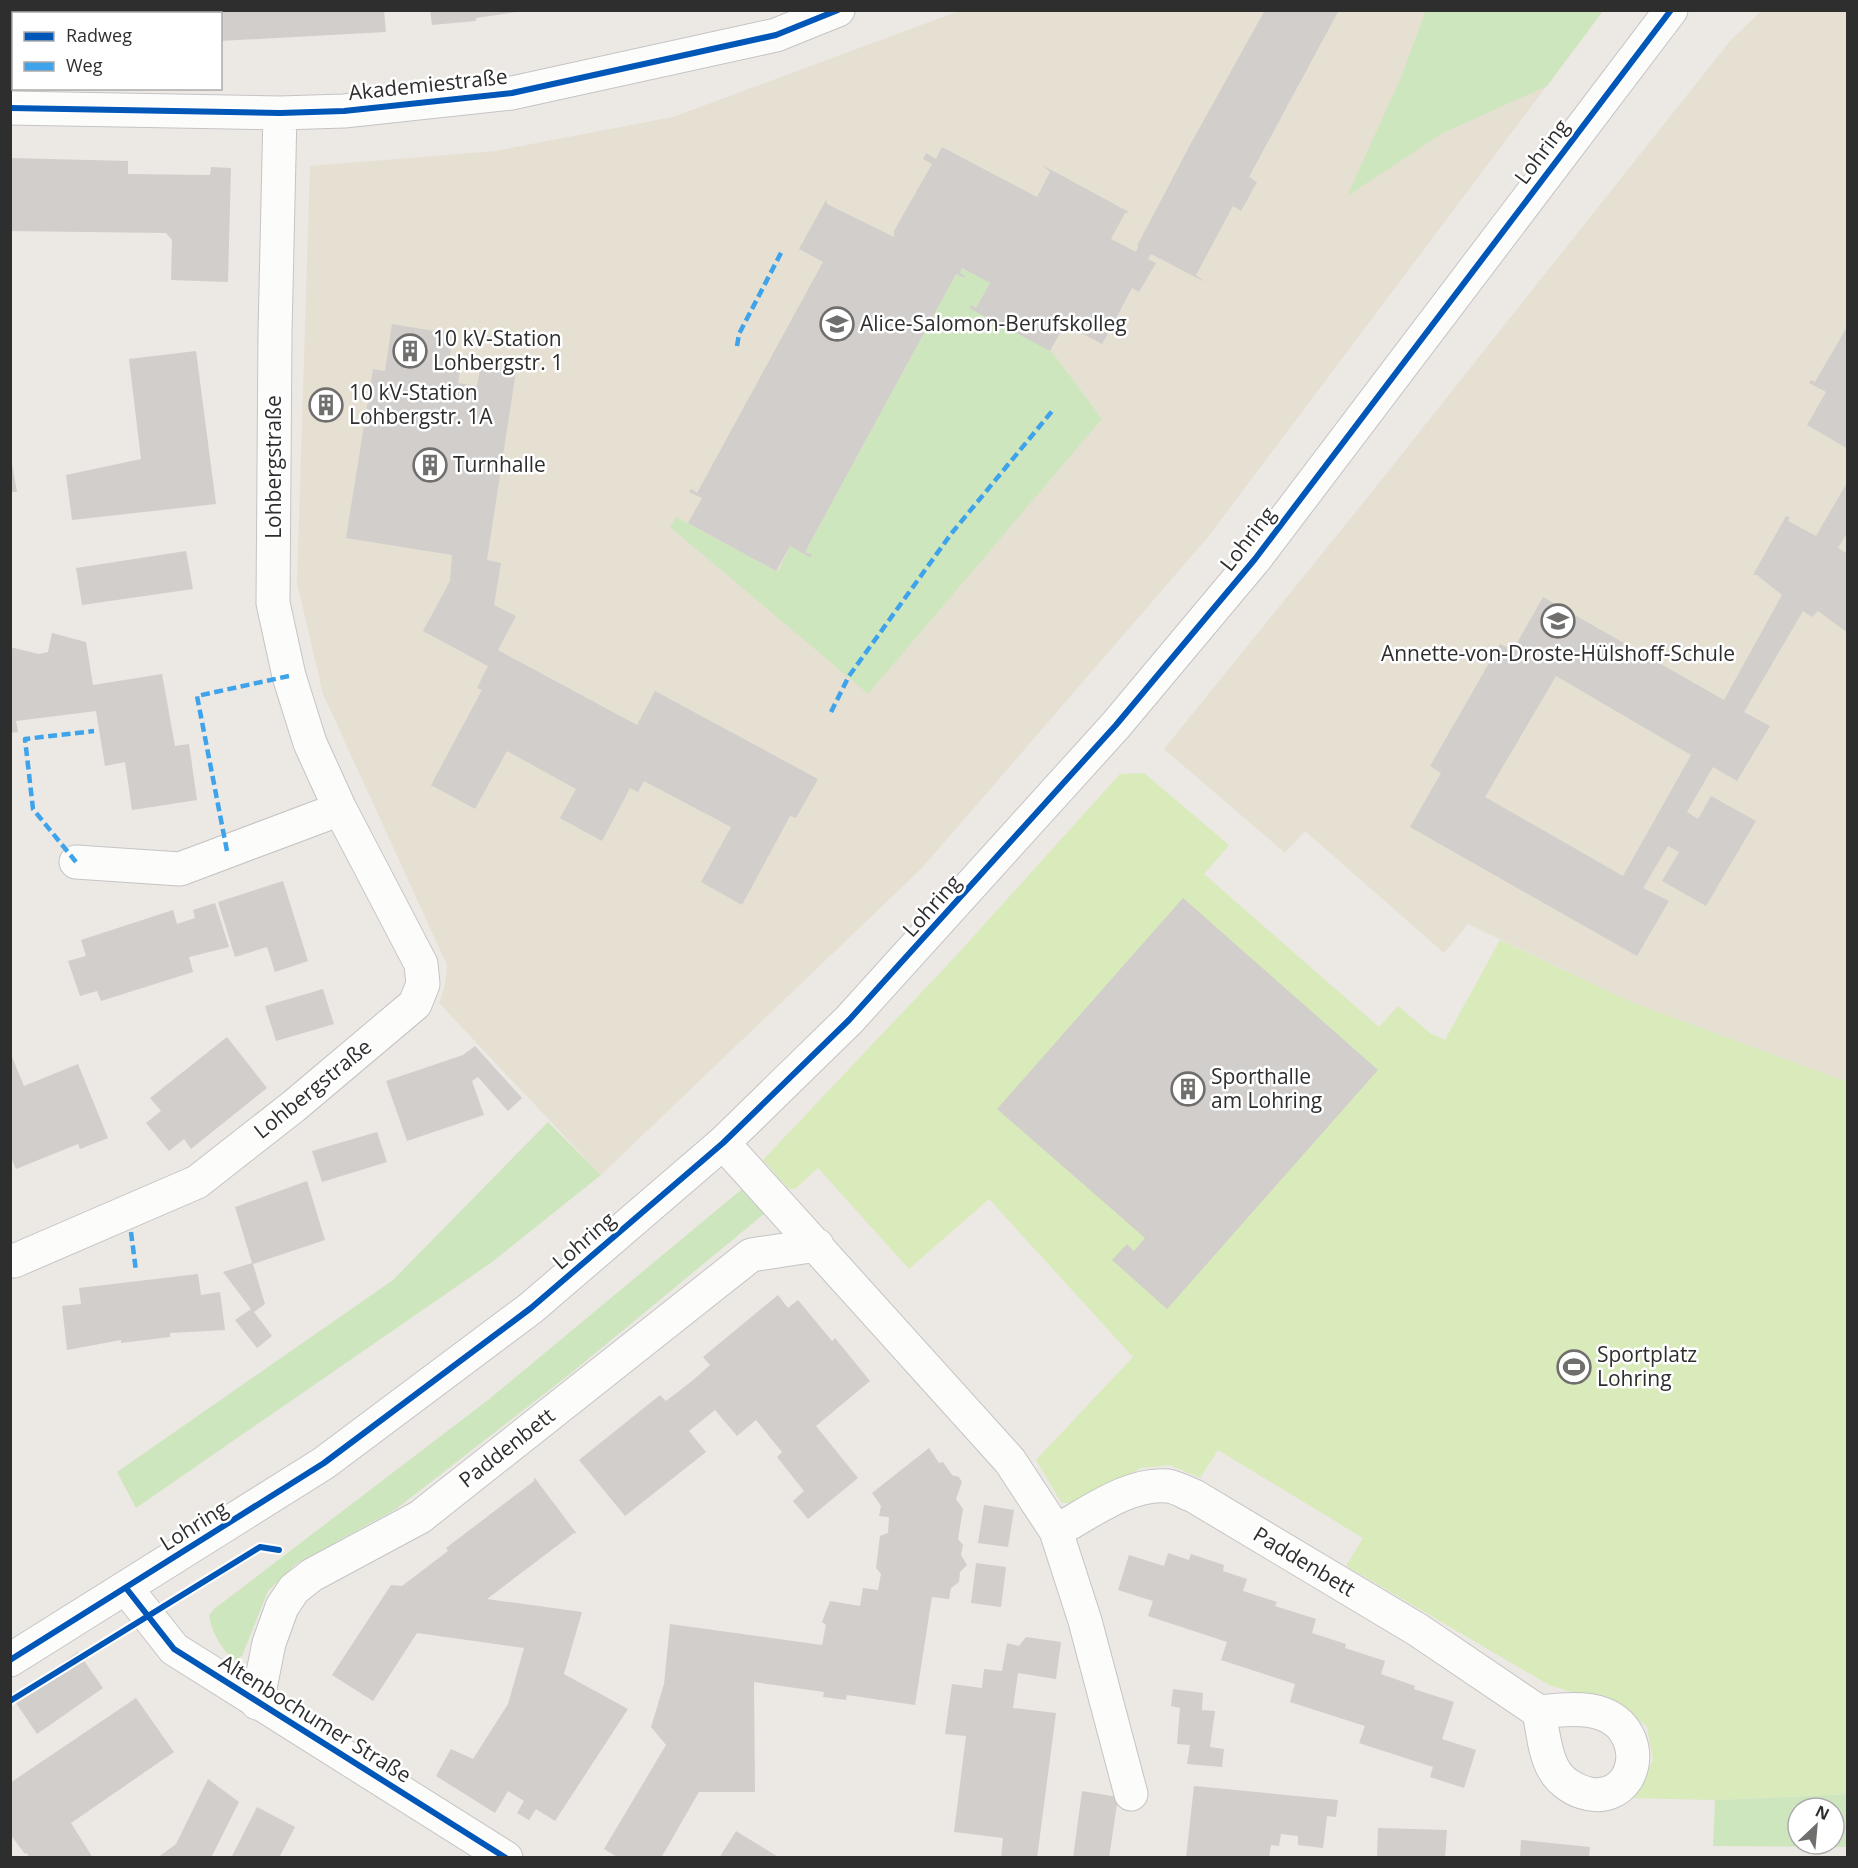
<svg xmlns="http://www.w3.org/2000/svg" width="1858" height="1868" viewBox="0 0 1858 1868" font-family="'Open Sans',sans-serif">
<rect width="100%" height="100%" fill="#ece8e4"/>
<!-- education -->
<path fill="#e6e0d3" d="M959,11H1458L1564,63L1208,537L922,868L601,1175L439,1003L445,985L447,965L323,694L297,583L310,166L495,151L673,117Z
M1761,11H1847V1082L1631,1002L1468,924L1444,953L1305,831L1285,853L1164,749L1371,493L1730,41Z"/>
<!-- green -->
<path fill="#cee6be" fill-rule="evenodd" d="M1426,10L1603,11L1547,86L1443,133L1347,196L1401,77Z
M962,268L990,283L976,308H970L1052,352L1102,419L868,694L670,527L676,517L778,572L790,546L811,558L812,555L805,552L956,274L964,278L960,273Z
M548,1122L601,1175L492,1262L136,1508L117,1472L393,1280Z
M742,1189L764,1214L570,1374L396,1509L296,1564L268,1591L242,1656L234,1661C222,1649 211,1632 209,1615L214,1609L488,1400Z
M1847,1794V1847L1713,1846L1715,1800ZM1798,1808H1834V1844H1798Z"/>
<!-- pitch -->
<path fill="#d9eabb" d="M1144,773L1229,845L1204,874L1379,1027L1398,1006L1430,1033L1445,1040L1500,940L1631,1002L1847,1082V1794L1715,1800L1628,1798L1642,1783L1653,1760L1647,1727L1619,1702L1585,1696L1549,1685L1346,1566L1363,1538L1218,1450L1200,1478L1170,1465L1141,1468L1073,1504L1061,1502L1036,1460L1133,1357L989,1199L909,1269L818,1168L795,1189L788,1188L763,1160L953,959L1120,774Z"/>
<!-- building -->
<path fill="#d1cecb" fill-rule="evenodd" d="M10,10H384L386,32L220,41V14H14L10,48Z
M430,10H516V12L476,18V21L432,25Z
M1265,10H1339L1249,177L1257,182L1241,211L1233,206L1196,275L1205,282L1151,254L1148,259L1156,263L1139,292L1132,288L1112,326L1125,333L1122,339L1109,332L1102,344L1065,324L1050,351L969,308L971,305L976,308L990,283L962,268L960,273L965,276L964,278L956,274L805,552L812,555L811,558L790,546L776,571L688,523L702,498L689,492L691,489L697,493L823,262L799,249L826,200L827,204L894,237V231L932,164L923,159L926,153L936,159L942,147L1037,197L1050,172L1042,165L1129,212L1125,213L1111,239L1136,252L1138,247L1137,243L1138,244L1190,145Z
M10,158L128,161V174L210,175L211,167L231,168L228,282L171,280L172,240L166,233L10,231Z
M392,324L452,334L450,357L462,358L458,383L477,386L481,365L516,371L487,560L501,563L494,605L516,616L498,650L637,725L655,691L818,779L796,818L790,816L742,905L701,882L731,827L644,781L638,792L630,788L602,841L560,818L576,789L507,751L475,809L431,785L482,690L477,688L488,666L423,631L450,581L452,555L346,538L373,369L385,371Z
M1848,325V449L1807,425L1826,392L1809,383L1811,380L1815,382Z
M196,351L216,504L72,520L66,475L141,459L129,359Z
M322,392L335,395L330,418L317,416Z
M10,453L17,492H10Z
M1848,481V531L1838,548L1848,554V633L1818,611L1812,617L1803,611L1744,712L1770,726L1737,781L1713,767L1687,812L1698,819L1711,796L1756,821L1706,906L1662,881L1679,852L1668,846L1643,888L1669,901L1637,956L1410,827L1441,773L1430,766L1500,644L1513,650L1543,597L1724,700L1782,595L1757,575H1753L1786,516L1790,517L1788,521L1816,536ZM1556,676L1691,755L1623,876L1485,797Z
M186,551L193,589L82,605L76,568Z
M52,633L86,642L93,685L162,674L175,746L189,744L197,800L132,810L125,762L105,766L96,711L16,721L18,732L10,733V647L39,654L48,652Z
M283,881L308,961L275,972L267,947L235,957L218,902Z
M1183,898L1378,1070L1167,1309L1112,1260L1127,1244L1134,1251L1145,1238L997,1109Z
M215,903L229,947L189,957L193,972L101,1001L97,991L80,996L68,961L86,956L81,940L173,910L177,924L195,918L193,910Z
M323,989L334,1024L276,1041L265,1006Z
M227,1037L267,1088L191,1149L184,1139L169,1151L146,1123L161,1111L150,1098Z
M475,1046L522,1098L508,1111L478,1077L472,1081L484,1115L407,1141L386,1081L463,1055Z
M10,1052L24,1086L78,1064L108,1138L80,1149L78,1144L16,1169L10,1155Z
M377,1132L387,1162L322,1182L312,1151Z
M307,1181L325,1240L253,1264L265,1304L254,1312L272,1336L257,1348L235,1320L251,1309L223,1272L252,1263L235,1207Z
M198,1274L201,1295L220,1292L225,1330L170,1333V1337L121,1343V1340L67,1350L62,1306L81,1304L79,1288Z
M778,1295L788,1308L798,1300L832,1341L835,1338L870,1381L816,1426L858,1478L808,1519L793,1501L804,1491L777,1457L782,1452L756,1420L737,1436L715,1410L689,1431L706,1452L625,1516L579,1460L660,1395L666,1401L692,1381L710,1365L703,1357Z
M929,1448L939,1463L943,1462L952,1475L959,1477L962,1482L956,1499L963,1509L958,1539L963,1545L961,1555L967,1565L960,1572L959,1582L951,1588L949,1599L932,1597L915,1705L847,1695L846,1700L823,1697L824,1692L754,1682L755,1792H699L661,1858H619L604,1849L666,1745L651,1727L664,1684L670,1624L822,1645L826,1625L822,1622L830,1601L860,1606L863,1588L878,1590L881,1574L876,1568L880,1536L888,1533L889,1517L879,1516L881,1506L872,1493Z
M534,1477L577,1534L574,1533L487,1599L582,1612L564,1674L628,1709L555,1821L536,1809L529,1820L517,1813L524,1801L508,1791L495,1813L436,1776L451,1749L473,1759L508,1704L524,1648L417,1633L373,1701L332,1675L391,1585L402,1586L448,1551L446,1548L534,1481Z
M984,1505L1014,1510L1008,1547L978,1543Z
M1168,1553L1189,1560L1191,1554L1224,1565L1223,1571L1247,1579L1243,1591L1277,1602L1275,1606L1316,1619L1312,1633L1346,1644L1345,1648L1385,1661L1381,1674L1415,1686L1414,1689L1454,1702L1442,1739L1476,1750L1464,1788L1430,1777L1433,1767L1359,1743L1365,1726L1290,1702L1295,1684L1221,1660L1227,1642L1148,1616L1153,1601L1118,1590L1129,1555L1164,1566Z
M976,1563L1006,1567L1001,1607L971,1603Z
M1026,1637L1061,1642L1056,1679L1018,1673L1013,1708L1056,1713L1037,1858H1001L1003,1838L954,1832L966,1736L945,1734L952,1684L982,1688L984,1669L1002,1671L1007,1643L1019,1646Z
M78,1652L103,1688L37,1734L12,1697Z
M1173,1689L1203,1693L1202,1710L1215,1711L1210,1747L1224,1749L1222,1767L1187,1764L1190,1745L1177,1744L1180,1708L1171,1706Z
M136,1698L174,1752L71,1823L93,1858H29L27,1853L25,1854L10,1834V1783Z
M208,1779L239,1802L211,1858H157L176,1844Z
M1194,1786L1338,1800L1336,1817L1327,1816L1323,1848L1298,1845V1836L1281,1834L1279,1846L1271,1845L1269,1858H1186Z
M1082,1791L1118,1797L1109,1858H1073Z
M257,1807L295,1827L279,1858H231Z
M1378,1828L1447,1830L1445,1858H1377Z
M736,1831L780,1858H719Z
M1521,1840L1590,1847L1589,1858H1520Z"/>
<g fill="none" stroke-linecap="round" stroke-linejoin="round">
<defs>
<path id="minor" d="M10,108L280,113L344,111L512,93L776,35L838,10
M76,862L180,869L340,809
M723,1143L1010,1461L1056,1531L1085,1621L1131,1794
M14,1261L197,1182L294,1106L415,1004L423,984L421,964L340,809L310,743L289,676L273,603L275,333L280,113
M1056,1531C1088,1514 1129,1482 1168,1486C1176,1487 1186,1493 1194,1496L1418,1630L1539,1712C1543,1730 1544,1753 1554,1770C1568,1794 1609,1807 1627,1778C1641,1753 1628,1723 1603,1714C1584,1707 1559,1710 1539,1712
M126,1588L174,1649L506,1858
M257,1703L269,1643L282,1607L294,1589L312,1575L420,1517L751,1255L817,1245"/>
<path id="tertiary" d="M10,1660L324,1463L531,1308L723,1143L849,1020L1116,725L1255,559L1671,10"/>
</defs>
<!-- minor casing -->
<use href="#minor" stroke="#c5c4c5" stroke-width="35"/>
<!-- tertiary casing -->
<use href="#tertiary" stroke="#c5c4c5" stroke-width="35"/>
<!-- minor -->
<use href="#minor" stroke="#fcfcfb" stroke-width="33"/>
<!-- tertiary -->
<use href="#tertiary" stroke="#fcfcfb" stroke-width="33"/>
<!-- quiet -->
<path stroke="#3ea3eb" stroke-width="4.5" stroke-dasharray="9 4.5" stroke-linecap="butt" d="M737,346L739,334L782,251
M831,712L849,676L951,534L1053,410
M227,851L197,696L289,676
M76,862L33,809L25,739L94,731
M131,1232L136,1271"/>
<defs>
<path id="cycleway" d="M10,108L280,113L344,111L512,93L776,35L838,10
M126,1588L174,1649L506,1858
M10,1660L324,1463L531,1308L723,1143L849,1020L1116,725L1255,559L1671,10
M10,1701L260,1547L279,1550"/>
</defs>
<!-- cycleway casing -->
<use href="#cycleway" stroke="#fff" stroke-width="10"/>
<!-- cycleway -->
<use href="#cycleway" stroke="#0057b8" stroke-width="6"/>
</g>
<!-- icons -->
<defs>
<symbol id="school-ring" viewBox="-11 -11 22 22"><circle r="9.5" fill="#fff" stroke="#706f6e" stroke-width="1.5"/><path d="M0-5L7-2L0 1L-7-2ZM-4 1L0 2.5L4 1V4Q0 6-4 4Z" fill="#706f6e"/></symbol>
<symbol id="building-ring" viewBox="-11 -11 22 22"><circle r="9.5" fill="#fff" stroke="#706f6e" stroke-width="1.5"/><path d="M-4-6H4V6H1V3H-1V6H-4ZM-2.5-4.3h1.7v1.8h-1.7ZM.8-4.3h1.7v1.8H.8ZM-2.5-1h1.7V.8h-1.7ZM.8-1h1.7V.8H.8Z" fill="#706f6e"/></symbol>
<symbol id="stadium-ring" viewBox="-11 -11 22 22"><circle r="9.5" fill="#fff" stroke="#706f6e" stroke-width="1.5"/><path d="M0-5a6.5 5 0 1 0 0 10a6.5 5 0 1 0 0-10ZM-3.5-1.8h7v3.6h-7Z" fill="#706f6e"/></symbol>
</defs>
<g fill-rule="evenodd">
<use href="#school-ring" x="818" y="305" width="38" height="38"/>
<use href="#building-ring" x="391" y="332" width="38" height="38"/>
<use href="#building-ring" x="307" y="386" width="38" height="38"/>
<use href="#building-ring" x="411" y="446" width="38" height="38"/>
<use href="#school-ring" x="1539" y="602" width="38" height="38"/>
<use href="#building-ring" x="1169" y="1070" width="38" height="38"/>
<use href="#stadium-ring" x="1555" y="1348" width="38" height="38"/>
</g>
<g text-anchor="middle" stroke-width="5" stroke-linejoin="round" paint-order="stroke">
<!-- street labels -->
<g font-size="21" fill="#2e2e2e" stroke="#fff">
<text transform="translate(428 85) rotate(-6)" y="7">Akademiestraße</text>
<text transform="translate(1542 152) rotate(-53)" y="7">Lohring</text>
<text transform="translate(274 467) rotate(-90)" y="7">Lohbergstraße</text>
<text transform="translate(1248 539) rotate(-52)" y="7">Lohring</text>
<text transform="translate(932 906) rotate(-48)" y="7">Lohring</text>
<text transform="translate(313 1089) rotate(-39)" y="7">Lohbergstraße</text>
<text transform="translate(584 1241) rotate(-41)" y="7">Lohring</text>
<text transform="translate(507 1448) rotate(-38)" y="7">Paddenbett</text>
<text transform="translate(194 1526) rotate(-32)" y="7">Lohring</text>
<text transform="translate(1304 1562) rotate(31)" y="7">Paddenbett</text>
<text transform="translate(315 1719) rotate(32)" y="7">Altenbochumer Straße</text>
</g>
<!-- poi labels -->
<g font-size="21" fill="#2e2e2e" stroke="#fff" text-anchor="start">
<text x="860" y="331">Alice-Salomon-Berufskolleg</text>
<text x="433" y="346">10 kV-Station<tspan x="433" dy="24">Lohbergstr. 1</tspan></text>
<text x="349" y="400">10 kV-Station<tspan x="349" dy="24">Lohbergstr. 1A</tspan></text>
<text x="453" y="472">Turnhalle</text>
<text x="1558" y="661" text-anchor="middle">Annette-von-Droste-Hülshoff-Schule</text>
<text x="1211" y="1084">Sporthalle<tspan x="1211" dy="24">am Lohring</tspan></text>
<text x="1597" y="1362">Sportplatz<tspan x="1597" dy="24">Lohring</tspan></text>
</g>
</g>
<!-- border -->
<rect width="1858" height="1868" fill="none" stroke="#2e2e2e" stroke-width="24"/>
<!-- legend -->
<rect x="12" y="12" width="210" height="78" fill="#ffffff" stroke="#ababab" stroke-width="1.5"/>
<rect x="24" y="32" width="30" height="9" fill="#0057b8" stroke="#ababab" stroke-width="1.5"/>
<text x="66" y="42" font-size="18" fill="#2e2e2e">Radweg</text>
<rect x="24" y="62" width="30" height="9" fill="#3ea3eb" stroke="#ababab" stroke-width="1.5"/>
<text x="66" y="72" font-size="18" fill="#2e2e2e">Weg</text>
<!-- north arrow -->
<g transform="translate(1816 1826) rotate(26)"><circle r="28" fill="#ffffff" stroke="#ababab" stroke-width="1.5"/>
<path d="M0-4.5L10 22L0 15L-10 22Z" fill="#706f6e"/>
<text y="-9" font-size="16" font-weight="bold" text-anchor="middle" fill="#2e2e2e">N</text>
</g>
</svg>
